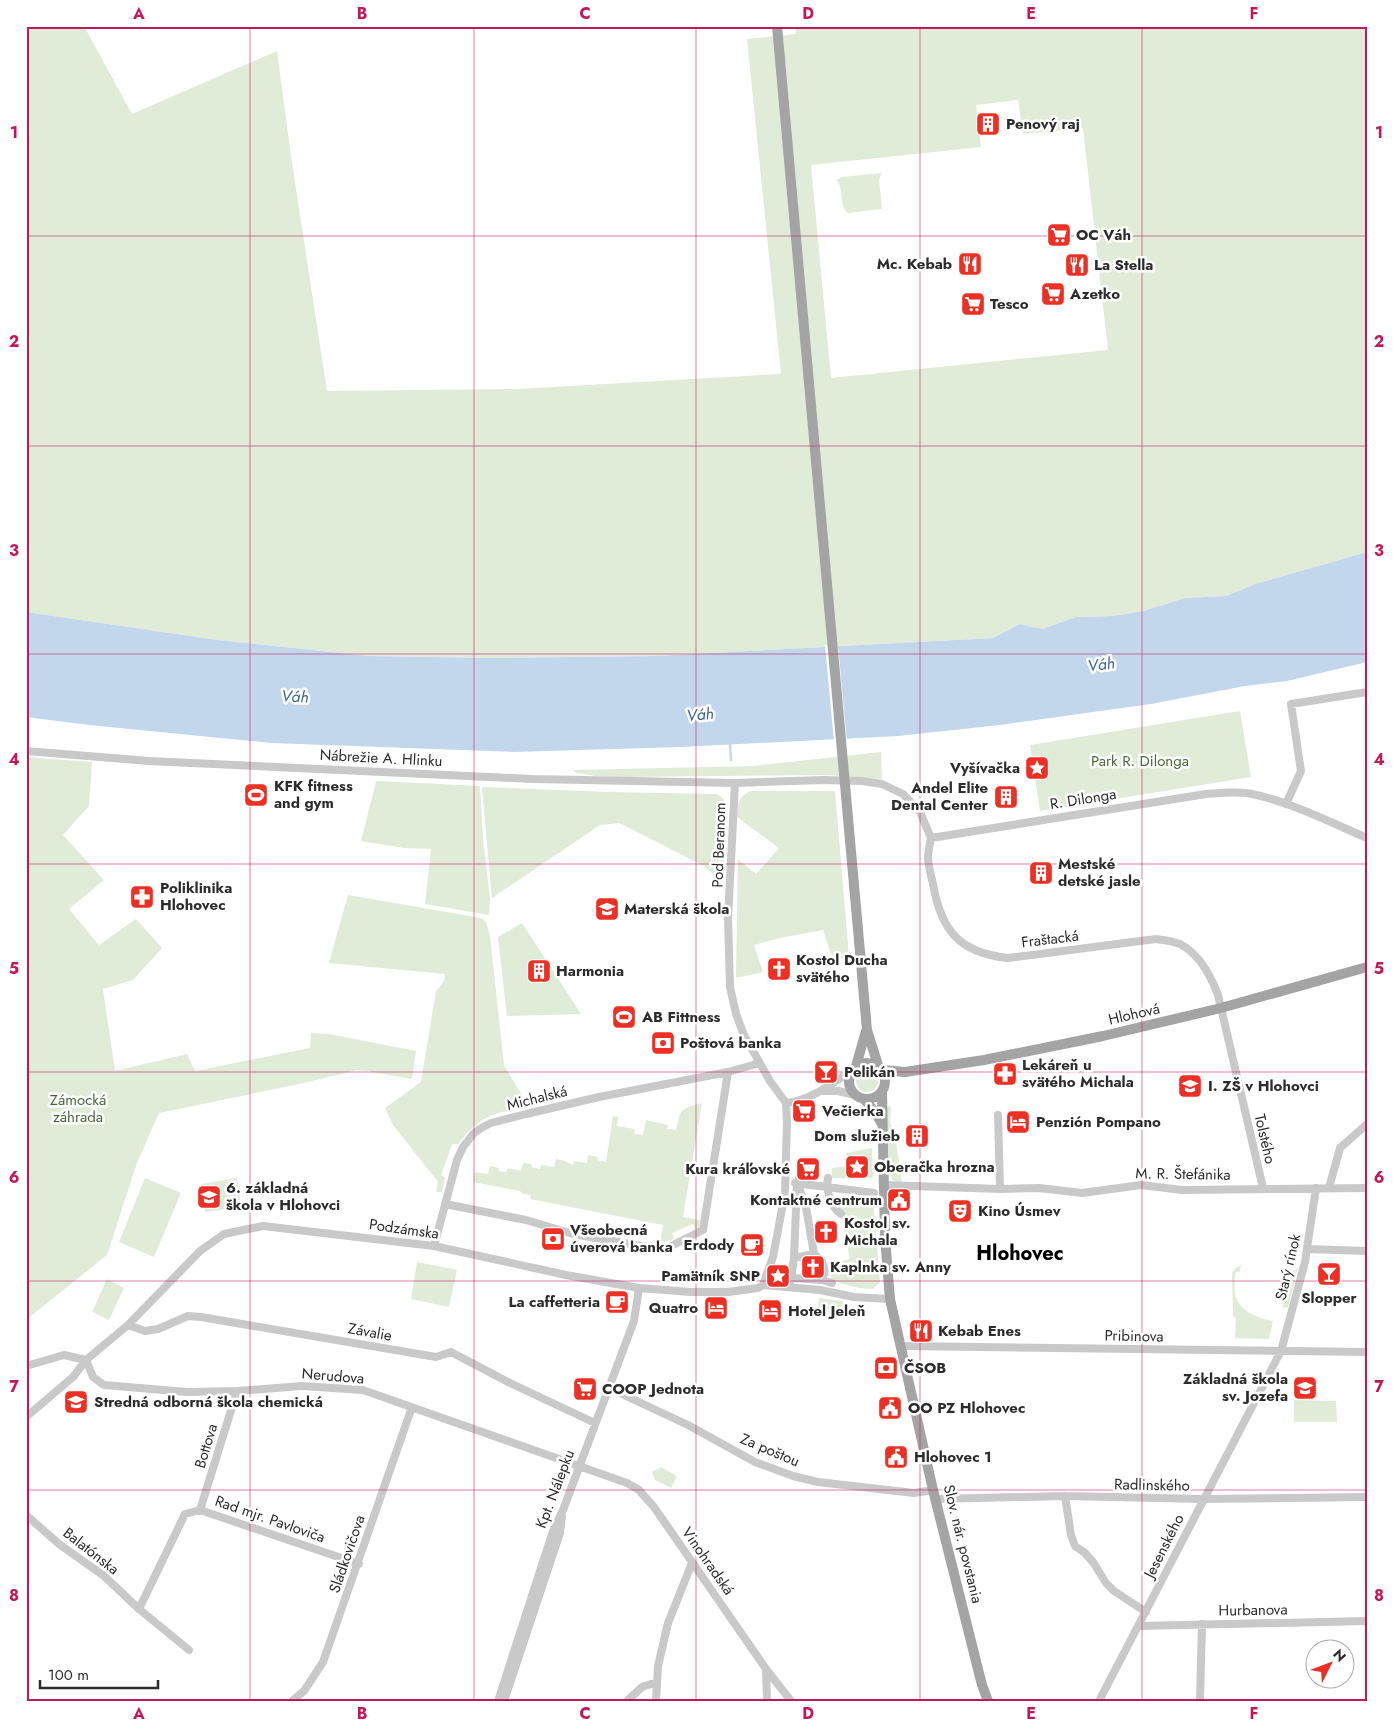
<svg xmlns="http://www.w3.org/2000/svg" width="1393" height="1727" viewBox="0 0 1393 1727" font-family="Jost,sans-serif">
<rect width="100%" height="100%" fill="#fff"/>
<!-- green -->
<path fill="#e0ebd8" fill-rule="evenodd" d="M26,26H84L132,114L277,51L291,156L327,391L517,389L781,374L747,39L796,34L795,26H1367V552L1255,584L1226,596L1185,598L1143,611L1112,616L1076,617L1042,629L1020,624L993,638L655,656L496,658L369,656L218,640L26,612ZM1018,100L1023,134L1083,128L1108,350L831,378L811,165L981,147L976,105Z
M882,173L879,179L882,209L848,213C838,205 845,189 836,180L842,177Z
M1240,711L1251,777L1040,811L1030,745Z
M881,752L882,779L826,775L617,777L596,776L574,772V770L753,766Z
M26,757L92,762L89,806L63,835L104,880L69,909L99,945L136,919L162,948L133,980L103,989L115,1071L187,1054L195,1071L310,1048L311,1033L329,1034L416,1051L412,1079L371,1072L370,1071L357,1070L299,1084L159,1113L137,1163L107,1255L26,1320Z
M376,781L480,786L483,839L490,899L489,915L425,904L431,849L404,848L361,841Z
M484,787L607,792L716,794L723,798L725,801L723,884L704,866L619,823L600,825L492,898L482,788Z
M751,791H835L849,957L833,961L823,930L780,938L754,945L763,972L736,978L738,859L756,874L779,848L737,817C738,804 738,796 751,791Z
M348,895L481,918L486,922L490,936L504,1065L529,1107C493,1113 481,1115 458,1144H452L441,1176L445,1177L442,1192H436L438,1182L393,1125L385,1108L421,1082L436,991L444,981L445,974L329,963Z
M522,923L581,1014L507,1016L498,937Z
M856 1081a11 11 0 1 1 22 0a11 11 0 1 1-22 0Z
M702,1103L683,1217L700,1220L699,1228L696,1230L693,1224L672,1233L674,1239L660,1243L663,1225L530,1199L531,1195L523,1194L520,1191L473,1182L475,1172L488,1174L490,1166L499,1168L498,1171L506,1172L508,1168L521,1171L523,1163L532,1164L531,1167L540,1169L541,1165L554,1167L556,1159L565,1161L573,1165L574,1161L587,1163L588,1155L598,1157L597,1160L606,1162L613,1116L618,1117L617,1126L635,1129L634,1134L643,1135L646,1120L668,1125L667,1129L676,1130C681,1109 679,1109 702,1103Z
M891,1106L890,1122L895,1135L902,1183C895,1182 891,1181 890,1173L886,1107Z
M872,1148L873,1178H832V1168L847,1166L846,1153Z
M145,1178L181,1193L154,1257L119,1242Z
M237,1178L241,1207L205,1212L201,1184Z
M837,1196H867L873,1200L880,1282L873,1289L859,1288L832,1281L829,1264L850,1259Z
M417,1262L457,1270L449,1307L411,1299Z
M1241,1265L1240,1271L1235,1273C1235,1280 1234,1287 1235,1294C1238,1311 1258,1318 1273,1321L1269,1339L1235,1338L1236,1319L1233,1315L1232,1273L1236,1268Z
M1298,1267L1288,1307L1282,1308L1284,1301L1286,1279Z
M107,1279L124,1288L109,1320L92,1312Z
M819,1298L843,1301V1313L818,1311Z
M1294,1400L1336,1401L1337,1422H1294Z
M661,1467L677,1476L671,1488L655,1480L652,1472Z"/>
<!-- water -->
<path fill="#c3d7ec" d="M1367,552V662L1287,681L1245,686L1151,704L1000,725L898,736L681,747L514,752L272,743L89,725L26,717V612L218,640L369,656L496,658L655,656L993,638L1020,624L1042,629L1076,617L1112,616L1143,611L1185,598L1226,596L1255,584Z"/>
<!-- pier -->
<path fill="#fff" d="M825,645H838L847,742H834Z"/>
<g fill="none" stroke-linecap="round" stroke-linejoin="round">
<!-- stream -->
<path stroke="#c3d7ec" stroke-width="2.5" d="M730,745L731,760"/>
<!-- minor -->
<path stroke="#c9c9c9" stroke-width="8" d="M26,751L149,761L533,779L735,783L823,780L862,781L882,784L903,794L920,812L931,838L1206,794C1221,793 1236,791 1252,794C1288,801 1332,823 1367,838
M735,783L728,918L730,987L736,1014L744,1035L770,1081L786,1103L787,1121L785,1193L773,1257L763,1285
M1286,804L1301,771L1291,704L1367,692
M931,838C930,844 928,851 928,857C928,866 931,875 933,884C941,930 959,953 1008,958L1156,939C1164,940 1173,941 1180,944C1199,954 1211,976 1218,995L1263,1188
M822,1091H838L855,1095
M786,1103C809,1101 832,1084 851,1071
M998,1115L1000,1189
M828,1178C826,1190 830,1207 841,1214
M795,1183L874,1193
M797,1183L806,1207L814,1254L822,1261L825,1271L822,1280
M884,1185L1000,1189L1039,1188L1082,1193L1141,1185L1182,1190L1367,1188
M1329,1188L1340,1148L1367,1124
M445,1204L526,1220L573,1234L663,1250L703,1230L728,1072
M434,1246L457,1160L463,1147L474,1133L483,1127L491,1123L526,1114L599,1097L728,1072L760,1063
M1307,1249L1367,1251
M794,1258L797,1183L800,1176
M791,1278L822,1280L832,1283
M791,1280L794,1258L814,1254
M128,1325L145,1331L158,1329L188,1316L201,1317L436,1357L451,1352L510,1383L595,1423
M901,1346L1367,1352
M86,1360L93,1377L104,1385L187,1392L237,1391L302,1386L363,1390L627,1483L639,1490L654,1507L766,1669L791,1701
M26,1366L64,1355L86,1360
M609,1388L688,1425L755,1462L793,1476L818,1482L914,1493L933,1490
M26,1417L73,1377L86,1360L128,1325L200,1251L224,1234L263,1226L434,1246L566,1275L639,1288L691,1292H728L758,1288L763,1285L820,1290L854,1297L890,1299
M1065,1496L1071,1535L1075,1546L1085,1553L1093,1562L1106,1583L1114,1591L1146,1612
M936,1499L1065,1496L1203,1499L1367,1497
M200,1510L359,1564
M200,1510L237,1391
M26,1515L59,1544L104,1576L139,1609L189,1650
M139,1609L185,1514L200,1510
M1139,1626L1367,1621
M766,1669L767,1701
M292,1701L304,1691L323,1662L412,1407
M498,1701L553,1531L563,1510L634,1321L639,1288
M504,1701L560,1533L562,1517
M627,1701L642,1687L657,1682
M656,1701L658,1666L668,1623L692,1563
M1099,1701L1281,1351L1305,1262L1316,1188
M1200,1701L1202,1624"/>
<!-- major -->
<path stroke="#a4a4a4" stroke-width="10" d="M777,26L867,1030L878,1065
M849 1081a18 18 0 1 1 36 0a18 18 0 1 1-36 0Z
M856,1066L866,1031
M883,1070L905,1072L984,1060L1103,1036L1221,1008L1367,967
M882,1092L885,1238L890,1299L933,1490L982,1685L988,1701
M864,1099L875,1112L882,1124"/>
</g>
<!-- grid -->
<path fill="none" stroke="#c2185b" stroke-width="1" stroke-opacity="0.55" d="M250,26V1701M474,26V1701M696,26V1701M920,26V1701M1142,26V1701M26,236H1367M26,446H1367M26,654H1367M26,864H1367M26,1072H1367M26,1281H1367M26,1490H1367"/>
<!-- icons -->
<defs>
<symbol id="building-square" viewBox="-11 -11 22 22"><rect x="-9" y="-9" width="18" height="18" rx="4" fill="#ed2f24" stroke="#fff"/><path d="M-4-6H4V6H1V3H-1V6H-4ZM-2.5-4.3h1.7v1.8h-1.7ZM.8-4.3h1.7v1.8H.8ZM-2.5-1h1.7V.8h-1.7ZM.8-1h1.7V.8H.8Z" fill="#fff"/></symbol>
<symbol id="supermarket-square" viewBox="-11 -11 22 22"><rect x="-9" y="-9" width="18" height="18" rx="4" fill="#ed2f24" stroke="#fff"/><path d="M-6-5.5h2.5l.6 2H6L4.5 2H-2.5L-4.4-4H-6ZM-1.5 3.2a1.3 1.3 0 1 0 .1 0ZM3 3.2a1.3 1.3 0 1 0 .1 0Z" fill="#fff"/></symbol>
<symbol id="restaurant-square" viewBox="-11 -11 22 22"><rect x="-9" y="-9" width="18" height="18" rx="4" fill="#ed2f24" stroke="#fff"/><path d="M-5-6h1v4h1v-4h1v4h1v-4h1v5L-1.5 .5V6h-2V.5L-5-1ZM5-6V6H3V1.5H1.5Q1.5-4 5-6Z" fill="#fff"/></symbol>
<symbol id="sight-square" viewBox="-11 -11 22 22"><rect x="-9" y="-9" width="18" height="18" rx="4" fill="#ed2f24" stroke="#fff"/><path d="M0-6L1.8-2.2L6-1.7L2.9 1.2L3.7 5.4L0 3.3L-3.7 5.4L-2.9 1.2L-6-1.7L-1.8-2.2Z" fill="#fff"/></symbol>
<symbol id="stadium-square" viewBox="-11 -11 22 22"><rect x="-9" y="-9" width="18" height="18" rx="4" fill="#ed2f24" stroke="#fff"/><path d="M0-5a6.5 5 0 1 0 0 10a6.5 5 0 1 0 0-10ZM-3.5-1.8h7v3.6h-7Z" fill="#fff"/></symbol>
<symbol id="pharmacy-square" viewBox="-11 -11 22 22"><rect x="-9" y="-9" width="18" height="18" rx="4" fill="#ed2f24" stroke="#fff"/><path d="M-2-6h4v4h4v4h-4v4h-4v-4h-4v-4h4Z" fill="#fff"/></symbol>
<symbol id="school-square" viewBox="-11 -11 22 22"><rect x="-9" y="-9" width="18" height="18" rx="4" fill="#ed2f24" stroke="#fff"/><path d="M0-5L7-2L0 1L-7-2ZM-4 1L0 2.5L4 1V4Q0 6-4 4Z" fill="#fff"/></symbol>
<symbol id="church-square" viewBox="-11 -11 22 22"><rect x="-9" y="-9" width="18" height="18" rx="4" fill="#ed2f24" stroke="#fff"/><path d="M-1.2-6h2.4v3.5h3.3v2.4h-3.3V6h-2.4V-.1h-3.3v-2.4h3.3Z" fill="#fff"/></symbol>
<symbol id="bank-square" viewBox="-11 -11 22 22"><rect x="-9" y="-9" width="18" height="18" rx="4" fill="#ed2f24" stroke="#fff"/><path d="M-6-4H6V4H-6ZM0-2.3a2.3 2.3 0 1 0 0 4.6a2.3 2.3 0 1 0 0-4.6Z" fill="#fff"/></symbol>
<symbol id="bar-square" viewBox="-11 -11 22 22"><rect x="-9" y="-9" width="18" height="18" rx="4" fill="#ed2f24" stroke="#fff"/><path d="M-6-5H6L.8 .8V4.5H3.5V6h-7V4.5H-.8V.8Z" fill="#fff"/></symbol>
<symbol id="hotel-square" viewBox="-11 -11 22 22"><rect x="-9" y="-9" width="18" height="18" rx="4" fill="#ed2f24" stroke="#fff"/><path d="M-6-4.5h1.5V1H6V5H4.5V3h-9V5H-6ZM-4 0a1.8 1.8 0 1 1 3.6 0ZM.5 0V-2.5h3Q6-2.5 6 0Z" fill="#fff"/></symbol>
<symbol id="civic-square" viewBox="-11 -11 22 22"><rect x="-9" y="-9" width="18" height="18" rx="4" fill="#ed2f24" stroke="#fff"/><path d="M-.6-6.5H3V-4.5H.6V-3L4-1V1h2V6H-6V1h2V-1L-.6-3ZM-1.2 2.5V6h2.4V2.5Z" fill="#fff"/></symbol>
<symbol id="theatre-square" viewBox="-11 -11 22 22"><rect x="-9" y="-9" width="18" height="18" rx="4" fill="#ed2f24" stroke="#fff"/><path d="M-5-5.5Q0-4 5-5.5V0Q5 5 0 6Q-5 5-5 0ZM-3.3-2.5H-1v1.5H-3.3ZM1-2.5H3.3v1.5H1ZM-2.8 1Q0 5.5 2.8 1Z" fill="#fff"/></symbol>
<symbol id="cafe-square" viewBox="-11 -11 22 22"><rect x="-9" y="-9" width="18" height="18" rx="4" fill="#ed2f24" stroke="#fff"/><path d="M-5.5-4.5H6V0H3Q3 3.5 0 3.5H-2.5Q-5.5 3.5-5.5 0ZM3-3.2v2h1.7v-2ZM-6 4.5H4V6H-6Z" fill="#fff"/></symbol>
</defs>
<g fill-rule="evenodd">
<use href="#building-square" x="974" y="110" width="28" height="28"/>
<use href="#supermarket-square" x="1045" y="221" width="28" height="28"/>
<use href="#restaurant-square" x="956" y="250" width="28" height="28"/>
<use href="#restaurant-square" x="1063" y="251" width="28" height="28"/>
<use href="#supermarket-square" x="1039" y="280" width="28" height="28"/>
<use href="#supermarket-square" x="959" y="290" width="28" height="28"/>
<use href="#sight-square" x="1023" y="754" width="28" height="28"/>
<use href="#stadium-square" x="242" y="781" width="28" height="28"/>
<use href="#building-square" x="992" y="783" width="28" height="28"/>
<use href="#building-square" x="1027" y="859" width="28" height="28"/>
<use href="#pharmacy-square" x="128" y="883" width="28" height="28"/>
<use href="#school-square" x="593" y="895" width="28" height="28"/>
<use href="#church-square" x="765" y="955" width="28" height="28"/>
<use href="#building-square" x="525" y="957" width="28" height="28"/>
<use href="#stadium-square" x="610" y="1003" width="28" height="28"/>
<use href="#bank-square" x="649" y="1029" width="28" height="28"/>
<use href="#bar-square" x="812" y="1058" width="28" height="28"/>
<use href="#pharmacy-square" x="991" y="1060" width="28" height="28"/>
<use href="#school-square" x="1176" y="1072" width="28" height="28"/>
<use href="#supermarket-square" x="790" y="1097" width="28" height="28"/>
<use href="#hotel-square" x="1004" y="1108" width="28" height="28"/>
<use href="#building-square" x="903" y="1122" width="28" height="28"/>
<use href="#sight-square" x="843" y="1153" width="28" height="28"/>
<use href="#supermarket-square" x="794" y="1155" width="28" height="28"/>
<use href="#school-square" x="195" y="1183" width="28" height="28"/>
<use href="#civic-square" x="885" y="1186" width="28" height="28"/>
<use href="#theatre-square" x="946" y="1197" width="28" height="28"/>
<use href="#church-square" x="812" y="1218" width="28" height="28"/>
<use href="#bank-square" x="539" y="1225" width="28" height="28"/>
<use href="#cafe-square" x="738" y="1231" width="28" height="28"/>
<use href="#church-square" x="799" y="1253" width="28" height="28"/>
<use href="#bar-square" x="1315" y="1260" width="28" height="28"/>
<use href="#sight-square" x="764" y="1262" width="28" height="28"/>
<use href="#cafe-square" x="603" y="1288" width="28" height="28"/>
<use href="#hotel-square" x="702" y="1294" width="28" height="28"/>
<use href="#hotel-square" x="756" y="1297" width="28" height="28"/>
<use href="#restaurant-square" x="907" y="1317" width="28" height="28"/>
<use href="#bank-square" x="872" y="1354" width="28" height="28"/>
<use href="#school-square" x="1291" y="1374" width="28" height="28"/>
<use href="#supermarket-square" x="571" y="1375" width="28" height="28"/>
<use href="#school-square" x="62" y="1388" width="28" height="28"/>
<use href="#civic-square" x="876" y="1394" width="28" height="28"/>
<use href="#civic-square" x="882" y="1443" width="28" height="28"/>
</g>
<g text-anchor="middle" stroke-width="5" stroke-linejoin="round" paint-order="stroke">
<!-- poi labels -->
<g font-size="15" font-weight="bold" fill="#2c2c2c" stroke="#fff" text-anchor="start">
<text x="1006" y="129">Penový raj</text>
<text x="1076" y="240">OC Váh</text>
<text x="952" y="269" text-anchor="end">Mc. Kebab</text>
<text x="1094" y="270">La Stella</text>
<text x="1070" y="299">Azetko</text>
<text x="990" y="309">Tesco</text>
<text x="1020" y="773" text-anchor="end">Vyšívačka</text>
<text x="274" y="791">KFK fitness<tspan x="274" dy="17">and gym</tspan></text>
<text x="988" y="793" text-anchor="end">Andel Elite<tspan x="988" dy="17">Dental Center</tspan></text>
<text x="1058" y="869">Mestské<tspan x="1058" dy="17">detské jasle</tspan></text>
<text x="160" y="893">Poliklinika<tspan x="160" dy="17">Hlohovec</tspan></text>
<text x="624" y="914">Materská škola</text>
<text x="796" y="965">Kostol Ducha<tspan x="796" dy="17">svätého</tspan></text>
<text x="556" y="976">Harmonia</text>
<text x="642" y="1022">AB Fittness</text>
<text x="680" y="1048">Poštová banka</text>
<text x="1022" y="1070">Lekáreň u<tspan x="1022" dy="17">svätého Michala</tspan></text>
<text x="844" y="1077">Pelikán</text>
<text x="1208" y="1091">I. ZŠ v Hlohovci</text>
<text x="822" y="1116">Večierka</text>
<text x="1036" y="1127">Penzión Pompano</text>
<text x="900" y="1141" text-anchor="end">Dom služieb</text>
<text x="874" y="1172">Oberačka hrozna</text>
<text x="790" y="1174" text-anchor="end">Kura kráľovské</text>
<text x="226" y="1193">6. základná<tspan x="226" dy="17">škola v Hlohovci</tspan></text>
<text x="882" y="1205" text-anchor="end">Kontaktné centrum</text>
<text x="978" y="1216">Kino Úsmev</text>
<text x="844" y="1228">Kostol sv.<tspan x="844" dy="17">Michala</tspan></text>
<text x="570" y="1235">Všeobecná<tspan x="570" dy="17">úverová banka</tspan></text>
<text x="734" y="1250" text-anchor="end">Erdody</text>
<text x="830" y="1272">Kaplnka sv. Anny</text>
<text x="760" y="1281" text-anchor="end">Pamätník SNP</text>
<text x="1329" y="1303" text-anchor="middle">Slopper</text>
<text x="600" y="1307" text-anchor="end">La caffetteria</text>
<text x="698" y="1313" text-anchor="end">Quatro</text>
<text x="788" y="1316">Hotel Jeleň</text>
<text x="938" y="1336">Kebab Enes</text>
<text x="904" y="1373">ČSOB</text>
<text x="1288" y="1384" text-anchor="end">Základná škola<tspan x="1288" dy="17">sv. Jozefa</tspan></text>
<text x="602" y="1394">COOP Jednota</text>
<text x="94" y="1407">Stredná odborná škola chemická</text>
<text x="908" y="1413">OO PZ Hlohovec</text>
<text x="914" y="1462">Hlohovec 1</text>
</g>
<!-- street labels -->
<g font-size="15" fill="#2c2c2c" stroke="#fff">
<text transform="translate(381 758) rotate(3)" y="5">Nábrežie A. Hlinku</text>
<text transform="translate(1083 799) rotate(-9)" y="5">R. Dilonga</text>
<text transform="translate(719 845) rotate(-88)" y="5">Pod Beranom</text>
<text transform="translate(1050 939) rotate(-7)" y="5">Fraštacká</text>
<text transform="translate(1134 1014) rotate(-13)" y="5">Hlohová</text>
<text transform="translate(537 1098) rotate(-14)" y="5">Michalská</text>
<text transform="translate(1265 1139) rotate(77)" y="5">Tolstého</text>
<text transform="translate(1183 1174) rotate(1)" y="5">M. R. Štefánika</text>
<text transform="translate(404 1229) rotate(8)" y="5">Podzámska</text>
<text transform="translate(1288 1267) rotate(-77)" y="5">Starý rínok</text>
<text transform="translate(370 1332) rotate(10)" y="5">Závalie</text>
<text transform="translate(1134 1336) rotate(1)" y="5">Pribinova</text>
<text transform="translate(333 1376) rotate(5)" y="5">Nerudova</text>
<text transform="translate(206 1446) rotate(-73)" y="5">Bottova</text>
<text transform="translate(770 1450) rotate(23)" y="5">Za poštou</text>
<text transform="translate(1152 1485) rotate(1)" y="5">Radlinského</text>
<text transform="translate(555 1489) rotate(-69)" y="5">Kpt. Nálepku</text>
<text transform="translate(270 1519) rotate(19)" y="5">Rad mjr. Pavloviča</text>
<text transform="translate(963 1544) rotate(76)" y="5">Slov. nár. povstania</text>
<text transform="translate(1164 1546) rotate(-63)" y="5">Jesenského</text>
<text transform="translate(91 1551) rotate(38)" y="5">Balatónska</text>
<text transform="translate(347 1554) rotate(-71)" y="5">Sládkovičova</text>
<text transform="translate(708 1561) rotate(55)" y="5">Vinohradská</text>
<text transform="translate(1253 1610) rotate(-1)" y="5">Hurbanova</text>
</g>
<!-- park labels -->
<g font-size="15" fill="#496938" stroke="#fff">
<text x="1140" y="766">Park R. Dilonga</text>
<text x="78" y="1105">Zámocká<tspan x="78" dy="17">záhrada</tspan></text>
</g>
<!-- water labels -->
<g font-size="16" font-style="italic" fill="#376391" stroke="#fff">
<text transform="translate(1101 664) rotate(-7)" y="6">Váh</text>
<text transform="translate(295 696) rotate(3)" y="6">Váh</text>
<text transform="translate(700 714) rotate(-5)" y="6">Váh</text>
</g>
<!-- district labels -->
<g font-size="20" font-weight="bold" fill="#000" stroke="#fff">
<text x="1020" y="1260">Hlohovec</text>
</g>
</g>
<!-- border -->
<rect width="1393" height="1727" fill="none" stroke="#ffffff" stroke-width="55"/>
<!-- north arrow -->
<g transform="translate(1330 1664) rotate(48)"><circle r="24" fill="#ffffff" stroke="#ababab"/>
<path d="M0-4L9 19L0 12L-9 19Z" fill="#ed2f24"/>
<text y="-8" font-size="14" font-weight="bold" text-anchor="middle" fill="#2c2c2c">N</text>
</g>
<!-- scale -->
<path d="M40 1680v8h118v-8" fill="none" stroke="#2c2c2c" stroke-width="2.5"/>
<text x="48" y="1680" font-size="15" fill="#2c2c2c" stroke="#ffffff" stroke-width="4" paint-order="stroke">100 m</text>
<rect x="28" y="28" width="1338" height="1672" fill="none" stroke="#c2185b" stroke-width="2"/>
<g font-size="16" text-anchor="middle" font-weight="bold" fill="#c2185b">
<text x="139" y="19">A</text>
<text x="362" y="19">B</text>
<text x="585" y="19">C</text>
<text x="808" y="19">D</text>
<text x="1031" y="19">E</text>
<text x="1254" y="19">F</text>
<text x="14" y="138">1</text>
<text x="1379" y="138">1</text>
<text x="14" y="347">2</text>
<text x="1379" y="347">2</text>
<text x="14" y="556">3</text>
<text x="1379" y="556">3</text>
<text x="14" y="765">4</text>
<text x="1379" y="765">4</text>
<text x="14" y="974">5</text>
<text x="1379" y="974">5</text>
<text x="14" y="1183">6</text>
<text x="1379" y="1183">6</text>
<text x="14" y="1392">7</text>
<text x="1379" y="1392">7</text>
<text x="14" y="1601">8</text>
<text x="1379" y="1601">8</text>
<text x="139" y="1719">A</text>
<text x="362" y="1719">B</text>
<text x="585" y="1719">C</text>
<text x="808" y="1719">D</text>
<text x="1031" y="1719">E</text>
<text x="1254" y="1719">F</text>
</g>
</svg>
